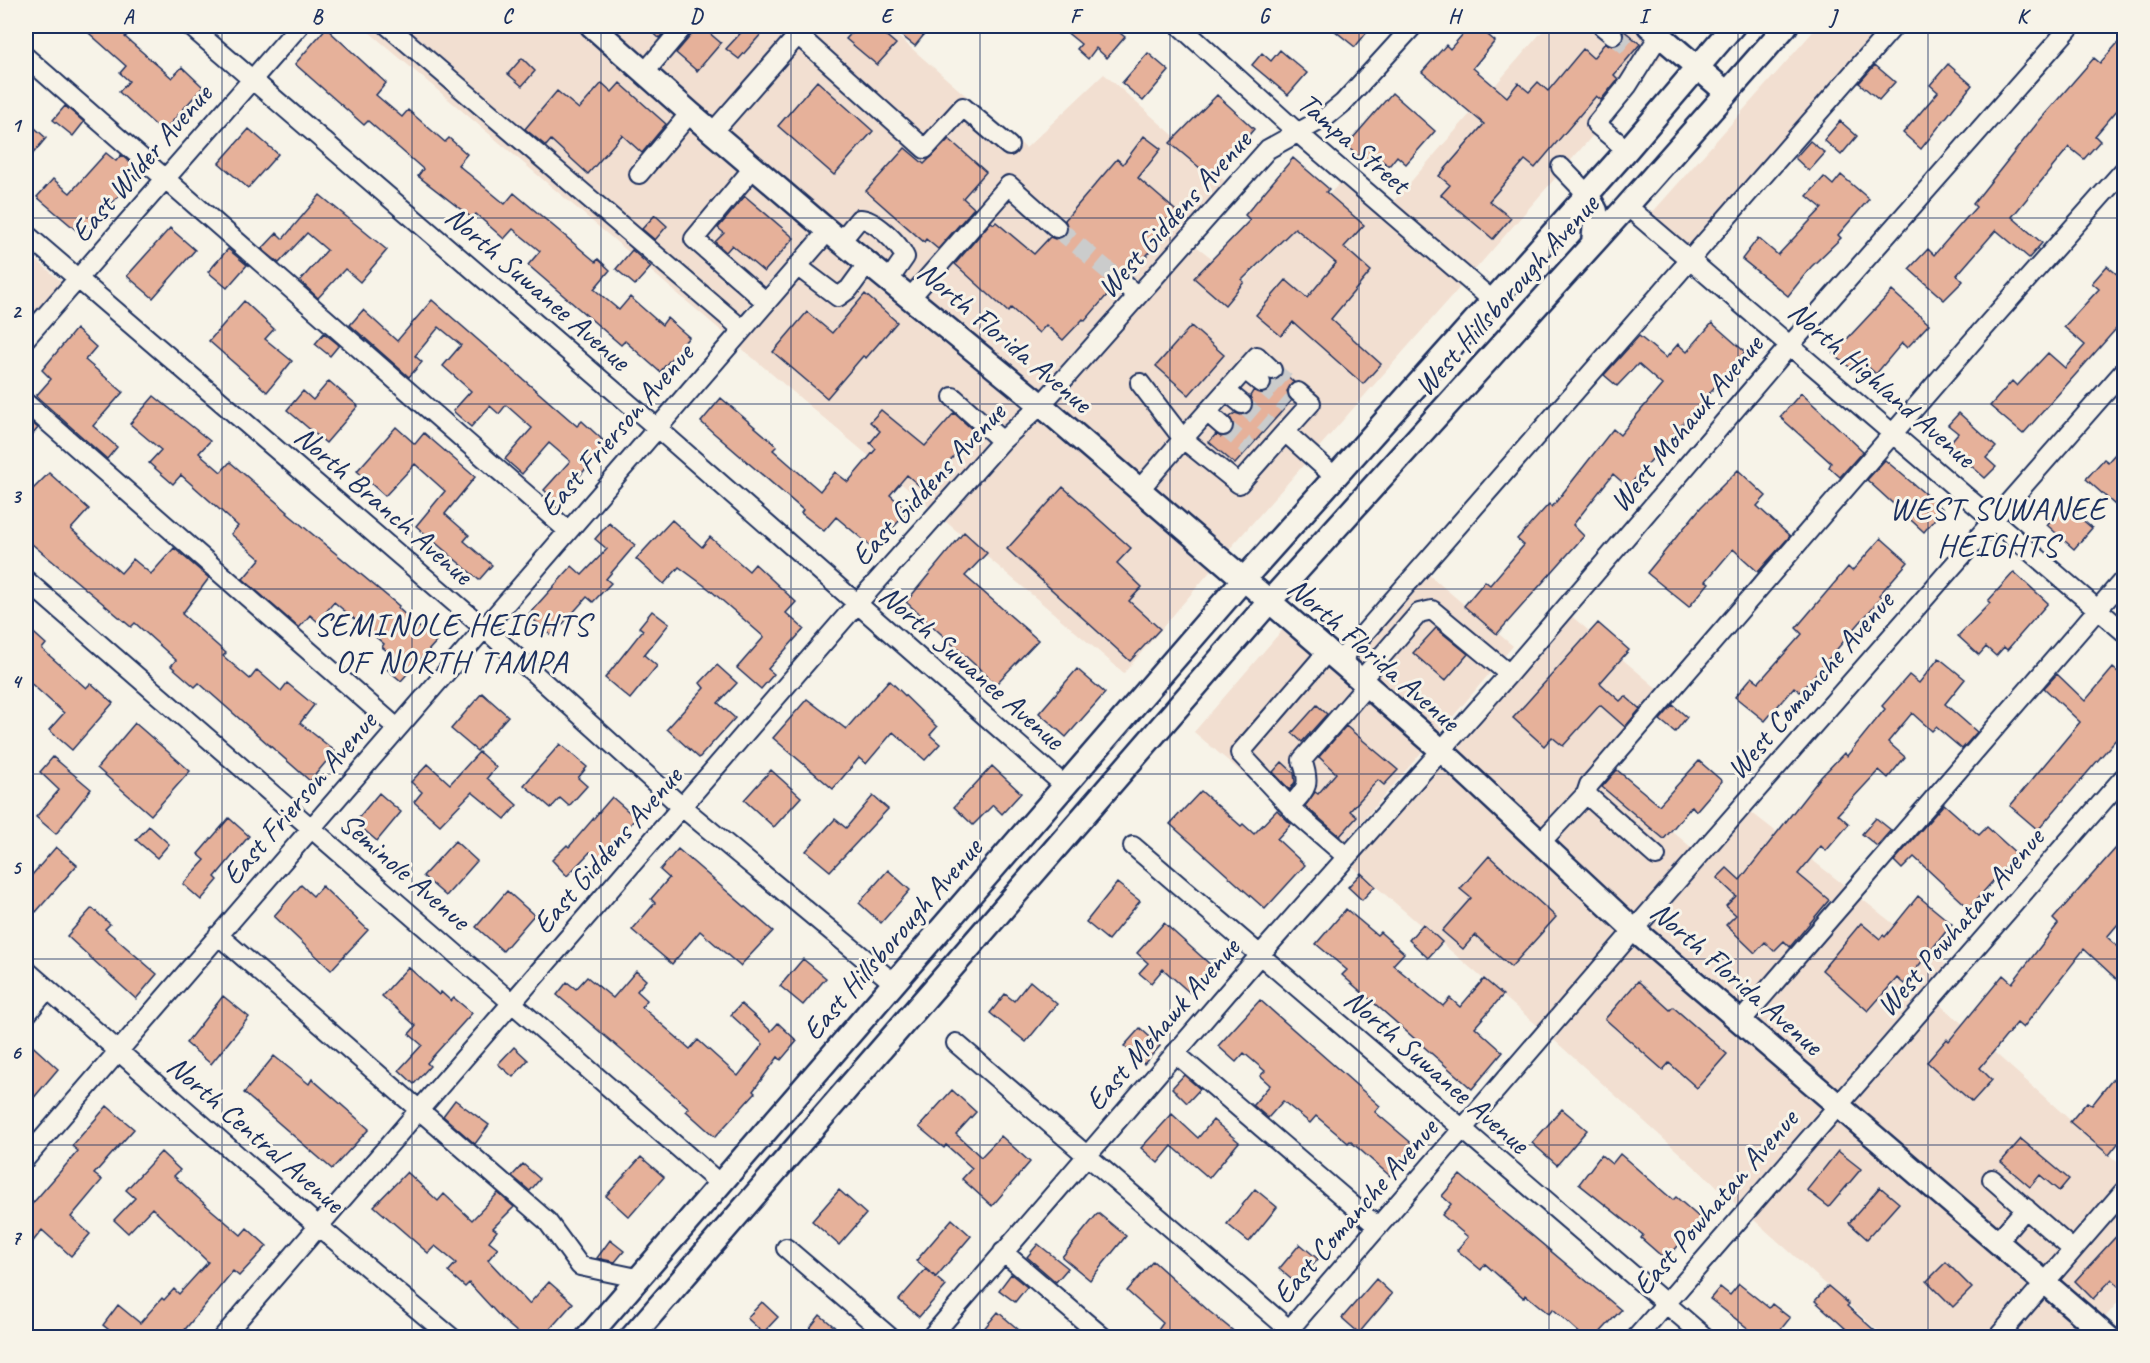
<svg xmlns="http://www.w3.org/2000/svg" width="2150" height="1363" viewBox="0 0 2150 1363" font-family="Caveat,sans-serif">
<rect width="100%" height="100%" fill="#f7f3e8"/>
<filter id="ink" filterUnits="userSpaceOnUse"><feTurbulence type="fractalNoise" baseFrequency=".0167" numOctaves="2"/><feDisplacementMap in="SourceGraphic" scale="12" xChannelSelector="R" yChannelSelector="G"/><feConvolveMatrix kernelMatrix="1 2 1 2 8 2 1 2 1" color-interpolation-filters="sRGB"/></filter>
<g filter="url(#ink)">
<!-- built -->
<path fill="#f2dfd1" d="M362,26H578L814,231L724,333Z
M605,26H792L711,118Z
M820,26H886L1026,148L1104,74L1225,181L1039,391L834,223L727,132Z
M1547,26H1635L1666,52L1473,272L1393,202Z
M1818,26H1900L1698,253L1651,214Z
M1341,182L1461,286L1226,553L1055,405L1196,246L1243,282Z
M830,244L1026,405L996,432L929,507L740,347Z
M26,251L62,282L26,324Z
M1042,418L1214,567L1124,673L945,521L1010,448Z
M1422,569L1513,646L1438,734L1348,656Z
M1569,614L1660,691L1601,771L1692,848L1633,916L1453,747Z
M1284,628L1426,747L1336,852L1194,732Z
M1441,761L1621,930L1538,1026L1351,865Z
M1751,812L1946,965L1836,1091L1648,930Z
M1636,943L1824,1105L1737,1205L1554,1040Z
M1940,1004L2124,1168V1175L2043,1269L1852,1105Z
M1840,1118L2031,1283L1984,1337H1885L1753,1219Z
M2124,1206V1295L2103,1320L2059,1282Z
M2047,1296L2095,1338H2011Z"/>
<!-- building -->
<path fill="#e6b19a" stroke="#1b2f5e" stroke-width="1.5" d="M81,26H136L125,37L172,78L182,67L203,87L163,132L119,92L129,81L120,73L126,66Z
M646,26H670L659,38Z
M695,26H701L721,43L697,71L676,53L693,33Z
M747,26H754L762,33L739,59L726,49Z
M858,26H875L896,44L877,65L846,39Z
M889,26H931L915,46Z
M1059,26H1111L1125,37L1107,58L1096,48L1088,59L1077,49L1081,44Z
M1329,26H1372L1355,47Z
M1470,26H1477L1495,41L1473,68L1507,97L1518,83L1529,92L1538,82L1548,91L1583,49L1593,58L1605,43L1612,46L1621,43L1624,36L1622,29L1640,44L1614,75L1618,79L1601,100L1596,96L1535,168L1525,160L1489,201L1511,218L1493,239L1441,195L1450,185L1439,176L1484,124L1422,72L1446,45L1450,49Z
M326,28L386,83L376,95L402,117L408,110L445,142L449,138L467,154L458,165L505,204L514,193L596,262L598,259L610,270L594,289L619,310L630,297L662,325L667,318L689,337L660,372L625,341L621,345L528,265L540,251L513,229L504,239L476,214L472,218L418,176L423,169L368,121L364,125L295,64Z
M2124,36V102L2095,136L2100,141L2084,159L2069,147L2012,217L2042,243L2029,258L1996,230L1957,275L1963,281L1944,300L1909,269L1928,249L1934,255L1976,207L1973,204L2039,121L2094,58L2100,63Z
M1280,50L1307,73L1288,95L1252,65L1262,53L1271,61Z
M1148,53L1169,71L1143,101L1122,83Z
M522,58L535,71L522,86L508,74Z
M1948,64L1972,85L1921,149L1903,133L1938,92L1930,85Z
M1875,65L1895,82L1879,100L1859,83Z
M817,81L873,131L834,175L778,126Z
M602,83L612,92L620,83L666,124L642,153L622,135L588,174L551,140L546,146L525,129L557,91L579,109Z
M1392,93L1435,131L1406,164L1397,156L1389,166L1377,157L1370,165L1346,146Z
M1217,95L1254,129L1212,178L1170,143Z
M65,106L84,122L73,136L53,120Z
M26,120L46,138L26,162Z
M1840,121L1857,136L1841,155L1824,140Z
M249,129L278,154L248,188L219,163Z
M1144,136L1161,149L1138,178L1182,216L1130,274L1125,272L1115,275L1112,281L1116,291L1110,298L1107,295L1085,321L1083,319L1063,340L1046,325L1039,333L1011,308L1008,312L955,264L991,222L994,224L996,222L1034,254L1050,237L1055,239L1065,236L1068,230L1065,220L1117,159L1123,164Z
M949,139L986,172L963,198L974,208L938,249L926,239L924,242L866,191L905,148L924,164Z
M1810,141L1825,153L1809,171L1795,158Z
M106,153L116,161L121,155L141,172L82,235L37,197L53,179L70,193Z
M1293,158L1329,189L1326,192L1364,225L1344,247L1371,271L1331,319L1381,364L1363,384L1293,322L1281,336L1256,315L1286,280L1307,298L1336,263L1295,228L1242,280L1244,282L1225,305L1194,278L1250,220L1245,215Z
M1841,175L1869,199L1838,235L1841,238L1811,267L1788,296L1742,259L1758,238L1778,255L1822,208L1807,196L1824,177L1833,185Z
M320,195L387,250L360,282L345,269L318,298L300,281L327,250L307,233L279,263L262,249L277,233L283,239Z
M745,196L794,238L764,272L732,245L726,252L715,242L724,233L718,228Z
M655,215L667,226L655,240L642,229Z
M170,228L195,250L153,298L127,276Z
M228,249L247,265L227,288L208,272Z
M632,250L651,267L635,285L616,269Z
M2107,266L2124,280V320L2023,434L1990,406L2012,381L2017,386L2048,353L2065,368L2085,345L2064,327L2099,289L2092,283Z
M1892,291L1929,324L1907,348L1902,343L1876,374L1865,364L1857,373L1833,354Z
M865,294L897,322L866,358L863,356L827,398L773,352L807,312L832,333Z
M432,300L577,426L582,421L607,444L571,486L574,490L560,505L544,490L570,461L549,443L522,474L505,459L532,428L506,405L499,414L490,406L471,427L453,411L471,391L443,366L461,345L439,327L415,356L422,362L409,377L350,325L363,310L397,341Z
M244,301L274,329L265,339L292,361L267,392L209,341Z
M1712,323L1745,352L1628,487L1613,474L1573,525L1584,536L1497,634L1464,606L1485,581L1490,585L1524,545L1517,539L1549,504L1552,507L1613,429L1620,435L1662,385L1638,364L1617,386L1604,375L1639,336L1666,358L1678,344L1687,352Z
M1191,326L1224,355L1189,395L1156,366Z
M76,329L96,347L85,360L123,392L93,426L117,447L107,459L36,396L51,379L42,370Z
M324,333L339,345L330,356L315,344Z
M1283,372L1294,382L1287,391L1291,401L1235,464L1209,442L1216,434L1221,437L1231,434L1234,428L1230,417L1235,413L1241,415L1250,411L1253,405L1250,396L1253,391L1266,393L1270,390L1272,381L1280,378Z
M329,381L358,406L326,443L287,410L303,391L313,400Z
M1801,393L1863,451L1840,477L1829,467L1831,463L1780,417Z
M154,396L210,441L199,453L221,472L230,462L288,512L287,513L399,606L398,608L436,642L401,681L382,665L392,655L382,647L384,644L334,602L318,622L310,615L299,628L243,579L260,559L231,534L238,526L181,475L173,484L149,463L161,450L130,424Z
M721,398L777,446L773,450L820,491L835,472L848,482L876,449L870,443L880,431L870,422L881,410L925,446L954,413L975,432L946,465L952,469L930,495L907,475L890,495L908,511L874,549L836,517L824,531L801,513L803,510L701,422Z
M1959,413L1996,447L1986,458L1996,467L1985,478L1948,445L1958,433L1948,425Z
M26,418L38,428L26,442Z
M396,427L415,444L424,433L475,477L445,514L469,535L464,541L492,565L479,580L416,526L445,491L415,464L385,496L357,471Z
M2124,444V513L2086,479L2104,459L2108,462Z
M1885,460L1943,509L1924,532L1867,480Z
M1738,470L1766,496L1757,506L1790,536L1758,572L1733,549L1706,581L1709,583L1689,607L1647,573L1701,507Z
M49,473L89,509L71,529L121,573L133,559L151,574L174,548L209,578L182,614L226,653L223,656L250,679L257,670L281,691L287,683L314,705L300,723L335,751L310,781L199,683L195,687L171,666L176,660L135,623L131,627L26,539V482L33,489Z
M1063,487L1131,548L1117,563L1142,587L1129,601L1160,629L1130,661L1007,549Z
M2064,504L2092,528L2074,549L2047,525Z
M672,520L702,547L710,537L749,571L755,564L796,602L786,613L804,629L768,669L774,674L761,689L737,668L764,637L709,589L679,567L664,584L636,559Z
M609,523L635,545L606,579L611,583L593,602L587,597L552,636L528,615L572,566L582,575L607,549L595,539Z
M964,532L987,553L965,576L1038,640L996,684L906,602Z
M1881,538L1908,562L1879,595L1882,597L1800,692L1794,687L1765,721L1735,697L1752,677L1759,682L1802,634L1796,628L1848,567L1852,571Z
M2014,572L2048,603L2007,650L2004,647L1996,656L1986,647L1979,655L1958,636L1990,603L1988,601Z
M652,611L669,624L644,655L657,666L630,699L605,678L643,630L639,627Z
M1598,623L1629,650L1600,683L1620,701L1625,696L1640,709L1625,727L1600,705L1563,746L1552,737L1544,746L1513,718Z
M26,626L46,644L42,649L86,688L91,683L113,703L72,750L49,730L64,713L26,679Z
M1436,628L1468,654L1445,681L1413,653Z
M1939,658L1965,679L1945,704L1977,732L1962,749L1936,727L1932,731L1912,713L1888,742L1905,757L1888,778L1879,770L1838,814L1849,824L1826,851L1821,846L1798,874L1829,900L1790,947L1784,941L1774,951L1765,942L1755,953L1726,925L1736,915L1726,906L1736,896L1717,878L1727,868L1740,880L1821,777L1844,753L1847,756L1885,709L1882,706L1909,675L1919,683Z
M717,665L737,683L718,703L735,718L699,758L667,729L704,688L700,683Z
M2113,668L2124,677V730L2038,830L2010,806L2080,722L2044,688L2057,674L2085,701Z
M1077,669L1105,693L1066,737L1039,713Z
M889,680L937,727L930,735L940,744L925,760L893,732L866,764L859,758L833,789L773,738L807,699L846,729Z
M482,693L508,716L477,751L451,729Z
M1317,705L1327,714L1302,742L1292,733Z
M1673,705L1687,717L1675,732L1660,720Z
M135,723L190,771L151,815L97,768Z
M1346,726L1398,770L1384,785L1378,780L1350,811L1357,817L1340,836L1305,806L1315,792L1318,794L1336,773L1319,757Z
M560,744L587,767L578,778L587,786L569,806L560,798L551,808L524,785Z
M479,752L496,767L487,778L517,805L505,819L472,792L440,825L414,802L422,792L411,782L428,764L450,784Z
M53,757L91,789L56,834L36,817L59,790L40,772Z
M1699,761L1722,781L1696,811L1692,806L1664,839L1602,787L1617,770L1659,805Z
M1282,762L1294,773L1295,782L1290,790L1273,772Z
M992,766L1021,793L1002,814L993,805L973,825L954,807Z
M771,770L801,797L774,827L744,800Z
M1201,791L1241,826L1243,824L1254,834L1277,810L1291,824L1277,839L1305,865L1265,909L1170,824Z
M379,793L401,812L377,841L355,822Z
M873,796L888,809L830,871L806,851L835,819L846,828Z
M612,797L636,818L599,860L590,852L567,876L552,860L567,845L569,847Z
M1944,804L1979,835L1987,827L2017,854L1969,908L1914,857L1902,869L1894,861Z
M229,818L249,836L215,877L218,880L201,900L183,884L205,860L198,854Z
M1876,818L1891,830L1877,846L1862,834Z
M149,826L169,844L157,858L136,840Z
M2124,839V917L2107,937L2124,952V986L2084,949L2023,1028L2017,1023L1980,1068L1992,1080L1972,1102L1927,1062L1947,1039L1949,1041L2003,975L2012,983L2058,924L2053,919Z
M455,841L477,861L446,896L423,876Z
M56,847L77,865L36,912L26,903V882Z
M678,849L773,931L740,966L700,931L672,964L632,930L655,903L651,899L669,878L660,870Z
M1489,856L1556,917L1511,967L1475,935L1463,949L1442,931L1471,898L1460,889Z
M888,870L910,890L881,923L859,903Z
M1361,873L1375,886L1362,900L1348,887Z
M1117,883L1140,901L1108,940L1086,922Z
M301,885L313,896L322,886L368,930L331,970L274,916Z
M507,891L534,915L503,951L476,927Z
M1918,896L1952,924L1904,984L1897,978L1868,1011L1822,970L1861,923L1880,939L1883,935L1885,937Z
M92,908L110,924L105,929L157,974L136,999L67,936Z
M1346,909L1377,935L1380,932L1404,953L1393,965L1443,1006L1450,998L1460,1007L1484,979L1503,995L1475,1027L1503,1052L1472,1089L1342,975L1347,970L1316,944Z
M1164,923L1213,967L1190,993L1163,969L1151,983L1139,973L1148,963L1137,953Z
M1423,924L1442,942L1428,958L1409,940Z
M803,959L826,978L803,1005L780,986Z
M408,967L439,995L441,992L451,1001L454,998L472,1013L427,1063L430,1066L414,1084L399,1070L422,1045L409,1034L416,1026L382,996Z
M636,971L646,980L637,991L647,1000L642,1007L690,1049L698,1040L738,1076L763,1044L731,1015L741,1004L771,1031L778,1023L797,1041L781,1060L778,1057L753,1091L755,1093L715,1137L686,1111L689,1108L557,995L567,982L576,989L587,977L613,998Z
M1030,981L1057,1004L1026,1042L990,1013L1005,994L1014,1001Z
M1638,981L1670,1010L1673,1007L1727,1054L1697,1088L1669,1063L1663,1070L1605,1019Z
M223,996L249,1017L211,1064L186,1043Z
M1260,1000L1380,1106L1375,1112L1415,1146L1390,1176L1350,1141L1348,1143L1316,1116L1310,1123L1283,1101L1268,1118L1253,1105L1270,1085L1260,1076L1265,1071L1244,1053L1236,1062L1218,1046Z
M1140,1028L1160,1046L1144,1064L1124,1046Z
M26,1040L58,1069L26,1107Z
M514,1047L528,1060L513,1077L498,1064Z
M274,1056L309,1084L312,1079L369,1129L332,1169L244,1093Z
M2124,1065V1136L2109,1155L2070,1122L2087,1102L2092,1105Z
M1184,1075L1200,1089L1187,1103L1172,1088Z
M952,1090L976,1112L956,1134L981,1157L1001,1136L1030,1162L992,1206L962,1179L972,1168L946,1145L944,1148L919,1127Z
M455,1100L489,1125L475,1144L443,1116Z
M107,1106L134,1129L94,1174L102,1180L71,1217L90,1234L71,1256L42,1230L26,1250V1211L78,1151L72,1146Z
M1562,1109L1587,1130L1557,1165L1532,1143Z
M1172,1114L1198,1138L1213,1120L1239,1142L1209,1178L1172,1146L1158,1163L1141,1148Z
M2021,1139L2069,1179L2059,1191L2040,1175L2030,1187L2001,1162Z
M1838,1151L1861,1169L1829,1207L1807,1190Z
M161,1152L180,1170L174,1176L208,1207L241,1235L247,1228L267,1246L239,1276L233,1271L178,1338H119L103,1325L118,1305L140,1323L162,1298L164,1300L174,1289L179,1294L208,1262L152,1208L128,1233L114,1220L135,1198L126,1190Z
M1620,1154L1673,1200L1676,1197L1701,1219L1666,1260L1641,1238L1643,1235L1579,1184L1601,1155L1612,1164Z
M641,1157L664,1177L629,1217L606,1196Z
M523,1164L540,1179L530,1191L512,1176Z
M407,1172L438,1201L444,1194L472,1220L498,1193L514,1207L493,1228L497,1231L489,1241L498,1248L488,1260L529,1304L549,1282L573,1303L542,1338H524L504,1321L469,1283L465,1287L448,1272L456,1263L435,1246L428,1253L374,1206Z
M1460,1175L1621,1310L1595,1338H1585L1553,1309L1549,1314L1526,1295L1524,1298L1485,1264L1481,1270L1457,1250L1468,1237L1442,1215L1451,1204L1442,1196Z
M1880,1187L1899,1203L1867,1239L1849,1223Z
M1255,1189L1277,1207L1249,1242L1227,1224Z
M839,1190L866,1214L839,1245L812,1221Z
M1098,1213L1126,1236L1090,1280L1062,1257Z
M952,1219L971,1236L936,1277L916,1261Z
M2124,1228V1291L2112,1279L2093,1299L2075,1281Z
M610,1240L624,1251L615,1262L597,1258Z
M1038,1244L1068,1268L1056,1282L1027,1257Z
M1300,1244L1318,1259L1297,1284L1279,1269Z
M1153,1261L1210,1312L1242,1338H1168L1158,1330L1163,1323L1127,1291Z
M1946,1262L1972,1288L1953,1307L1927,1281Z
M926,1269L946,1286L919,1317L899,1300Z
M1011,1274L1027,1287L1015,1302L999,1290Z
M1376,1279L1392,1294L1359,1333L1342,1318Z
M1739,1284L1769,1308L1772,1304L1790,1318L1774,1338H1744L1750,1330L1710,1299L1720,1287L1730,1295Z
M1828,1286L1849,1304L1847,1306L1883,1338H1856L1815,1301Z
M762,1302L778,1317L763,1333L747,1318Z
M998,1312L1019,1330L1012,1338H976Z
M820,1315L848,1338H802Z"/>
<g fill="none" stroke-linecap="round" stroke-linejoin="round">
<!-- minor-tunnel -->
<path stroke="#cbcccc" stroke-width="18" stroke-dasharray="18 9" stroke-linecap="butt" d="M1613,35L1634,52
M1057,228L1123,283
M1272,370L1298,392
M1261,383L1287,405
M1242,404L1268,426
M1223,426L1249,448"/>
<defs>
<path id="minor" d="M190,26L656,427L1065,786
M388,26L742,329
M1180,26L1298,133L1492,300
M1602,26L1613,35
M798,35L925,149L963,107L1009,146
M26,57L567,530
M645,72L684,26
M713,132L805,27
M1627,150L1596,124L1628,85L1660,34
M754,167L694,239L766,302
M1561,167L1587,194
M639,174L690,113
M1627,206L2124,632
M26,234L484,628L682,807L895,984
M841,241L859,219C874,218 899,244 905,257L889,280
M797,266L838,297L849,289L868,263
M1123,283L1137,296
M910,298L1009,185L1057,228
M26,338L299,26
M1245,370L1261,383
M1140,383L1183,439L1257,356L1272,370
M1226,391L1242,404
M953,397L1002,441
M26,403L397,728
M1207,412L1223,426
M1285,432L1311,403L1298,392
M1139,490L1183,439L1239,484L1285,432L1335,477
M26,580L719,1183
M1327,652L1240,753L1297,814L1347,857
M1339,662L1894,26
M1361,680L1419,613L1432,610L1509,674
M1586,794L1589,785L1971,343L2124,170
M1290,807C1307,788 1311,785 1302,760L1367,685
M1541,842L1586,794L1656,856
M1133,846L1706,1338
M218,935L547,1221L580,1266L637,1278
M26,970L318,1226L452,1338
M26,1015L47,989
M1741,1021L2124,579
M956,1043L1299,1338
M1175,1053L1378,1227
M26,1158L828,231
M1992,1179L2073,1250
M1997,1242L2026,1208
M786,1248L891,1338
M1003,1252L1104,1338
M222,1338L856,605L1002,441L1041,405L1268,149L1326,117L1343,103L1413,26
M930,1338L1259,956L1509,674L1791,344L2071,26
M1282,1338L1647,915L2124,371
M1636,1338L2124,777
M1997,1338L2124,1191"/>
<path id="major" d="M592,26L690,113L828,231L1041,405L1361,680L1441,750L1634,930L2109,1338
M1649,26L1726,92
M1587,194L1596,211L1593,243
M587,1338L1243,580L1627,150L1733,26
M631,1338L1269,602L1627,206L1786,26"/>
</defs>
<!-- minor casing -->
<use href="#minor" stroke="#1b2f5e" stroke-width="22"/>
<!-- major casing -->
<use href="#major" stroke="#1b2f5e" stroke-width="27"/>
<!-- minor -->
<use href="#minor" stroke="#f7f3e8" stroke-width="18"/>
<!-- major -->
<use href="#major" stroke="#f7f3e8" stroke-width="22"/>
</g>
</g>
<!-- grid -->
<path fill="none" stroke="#1b2f5e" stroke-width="1.5" stroke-opacity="0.55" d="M222,26V1338M412,26V1338M601,26V1338M791,26V1338M980,26V1338M1170,26V1338M1359,26V1338M1549,26V1338M1738,26V1338M1928,26V1338M26,218H2124M26,404H2124M26,589H2124M26,774H2124M26,959H2124M26,1145H2124"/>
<g text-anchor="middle" stroke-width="6" stroke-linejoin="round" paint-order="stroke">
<!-- street labels -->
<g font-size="30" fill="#1b2f5e" stroke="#f7f3e8">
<text transform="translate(1354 143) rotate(41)" y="10">Tampa Street</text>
<text transform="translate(141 163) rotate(-49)" y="10">East Wilder Avenue</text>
<text transform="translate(1174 214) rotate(-48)" y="10">West Giddens Avenue</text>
<text transform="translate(538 288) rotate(41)" y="10">North Suwanee Avenue</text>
<text transform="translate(1506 295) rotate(-48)" y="10">West Hillsborough Avenue</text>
<text transform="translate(1005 337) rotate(40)" y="10">North Florida Avenue</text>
<text transform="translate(1882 384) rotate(41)" y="10">North Highland Avenue</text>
<text transform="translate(1686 423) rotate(-50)" y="10">West Mohawk Avenue</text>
<text transform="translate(616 430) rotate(-49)" y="10">East Frierson Avenue</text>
<text transform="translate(928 484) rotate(-47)" y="10">East Giddens Avenue</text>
<text transform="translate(384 505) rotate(41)" y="10">North Branch Avenue</text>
<text transform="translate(1374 654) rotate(41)" y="10">North Florida Avenue</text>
<text transform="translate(972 667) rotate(41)" y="10">North Suwanee Avenue</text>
<text transform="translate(1810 685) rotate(-49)" y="10">West Comanche Avenue</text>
<text transform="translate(299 798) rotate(-49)" y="10">East Frierson Avenue</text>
<text transform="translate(607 850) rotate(-49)" y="10">East Giddens Avenue</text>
<text transform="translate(405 871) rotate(41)" y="10">Seminole Avenue</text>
<text transform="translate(1960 922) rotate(-49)" y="10">West Powhatan Avenue</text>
<text transform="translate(892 939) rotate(-49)" y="10">East Hillsborough Avenue</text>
<text transform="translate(1737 978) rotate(41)" y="10">North Florida Avenue</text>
<text transform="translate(1162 1024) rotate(-49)" y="10">East Mohawk Avenue</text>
<text transform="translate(1437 1071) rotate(41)" y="10">North Suwanee Avenue</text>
<text transform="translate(256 1134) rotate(41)" y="10">North Central Avenue</text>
<text transform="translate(1715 1202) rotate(-49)" y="10">East Powhatan Avenue</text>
<text transform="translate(1355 1211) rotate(-49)" y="10">East Comanche Avenue</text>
</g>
<!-- neighbourhood labels -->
<g font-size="32" letter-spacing="1.5" fill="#1b2f5e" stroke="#f7f3e8">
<text x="1998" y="519">WEST SUWANEE<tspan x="1998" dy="37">HEIGHTS</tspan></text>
<text x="452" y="635">SEMINOLE HEIGHTS<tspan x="452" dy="37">OF NORTH TAMPA</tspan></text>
</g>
</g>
<!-- margin -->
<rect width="2150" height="1363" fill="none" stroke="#f7f3e8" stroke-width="66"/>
<rect x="33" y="33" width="2084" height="1297" fill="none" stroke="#1b2f5e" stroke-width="2"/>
<g font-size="20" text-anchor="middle" font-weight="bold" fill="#1b2f5e">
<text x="128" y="23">A</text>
<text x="317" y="23">B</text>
<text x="507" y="23">C</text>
<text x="696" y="23">D</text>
<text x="886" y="23">E</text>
<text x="1075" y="23">F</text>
<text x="1264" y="23">G</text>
<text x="1454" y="23">H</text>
<text x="1643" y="23">I</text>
<text x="1833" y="23">J</text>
<text x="2022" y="23">K</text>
<text x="16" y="132">1</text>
<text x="16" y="318">2</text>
<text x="16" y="503">3</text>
<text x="16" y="688">4</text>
<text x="16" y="874">5</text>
<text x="16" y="1059">6</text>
<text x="16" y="1244">7</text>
</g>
</svg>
